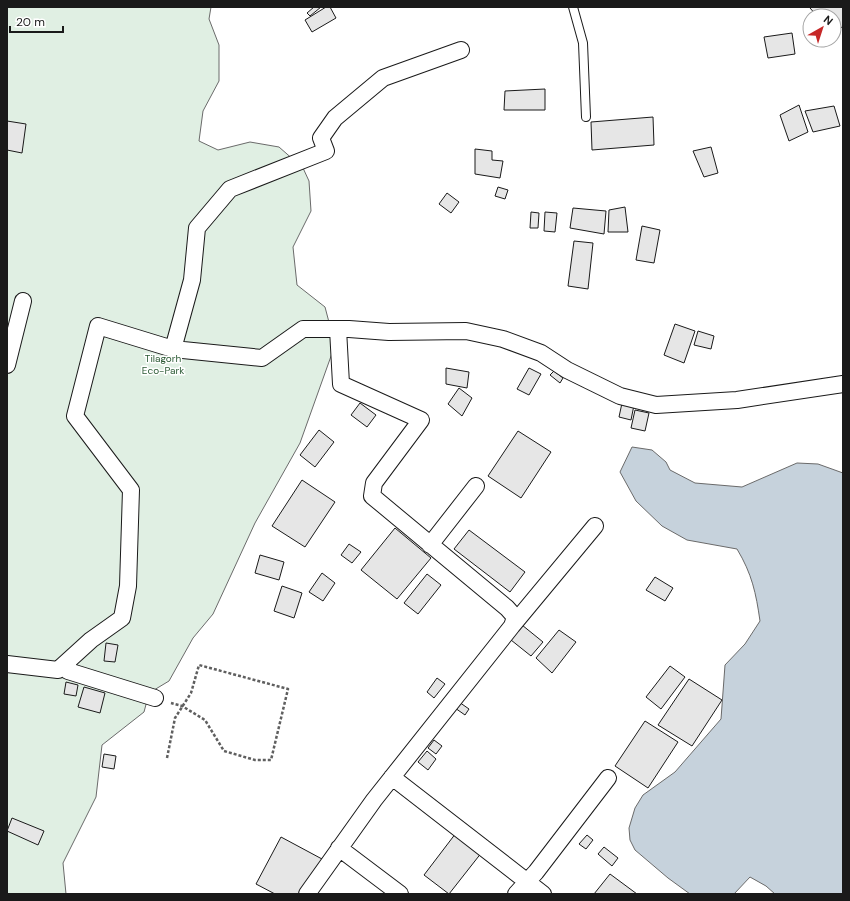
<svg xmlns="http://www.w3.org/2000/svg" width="850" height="901" viewBox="0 0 850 901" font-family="'DM Sans',sans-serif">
<rect width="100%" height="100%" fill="#fff"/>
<!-- green -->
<path fill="#e0efe3" stroke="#6a6a6a" d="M7,7H211L209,19L219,45V81L203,111L199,141L218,150L250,142L279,147L303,168L309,181L311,211L293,247L297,285L325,307L335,345L300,443L255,523L213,614L193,638L169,681L149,693L144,712L102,745L96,797L63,863L66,894H7Z"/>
<!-- water -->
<path fill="#c6d2dc" stroke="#6a6a6a" d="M632,447L652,450L666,462L670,470L695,483L742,487L797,463L818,464L843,473V894H775L766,886L750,877L734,894H690L668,878L635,850L630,840L629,828L635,808L643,795L675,772L721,719L725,665L745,644L760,621C756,593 752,574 737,549L687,540L662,526L636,501L620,472Z"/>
<!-- building -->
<path fill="#e6e6e6" stroke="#1a1a1a" d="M314,7H321L310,16L307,13Z
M326,7H330L336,18L312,32L305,20Z
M811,7H843V26L834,34V16H817L810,8Z
M792,33L795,54L768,58L764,37Z
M545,89V110H504L505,91Z
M799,105L808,132L789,141L780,115Z
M834,106L840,126L813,132L805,111Z
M653,117L654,145L592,150L591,122Z
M7,121L26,124L22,153L7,150Z
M711,147L718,173L704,177L693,151Z
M475,149L492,151V160L503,161L500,178L475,174Z
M498,187L508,190L505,199L495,196Z
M447,193L459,202L451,213L439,204Z
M625,207L628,232H608L609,210Z
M573,208L606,211L604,234L570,228Z
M531,212L539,213L538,228H530Z
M545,212L557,213L555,232L544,231Z
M642,226L660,230L654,263L636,260Z
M574,241L593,243L588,289L568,286Z
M675,324L695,331L684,363L664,355Z
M698,331L714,336L711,349L694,345Z
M446,368L469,372L467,388L446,384Z
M529,368L541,374L529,395L517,389Z
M554,371L563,378L560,383L550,375Z
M459,388L472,398L462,416L448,404Z
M360,403L376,415L367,427L351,415Z
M622,403L634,405L631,420L619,417Z
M635,410L649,413L645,431L631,428Z
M319,430L334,442L315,467L300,455Z
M518,431L551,452L521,498L488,476Z
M302,480L335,502L305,547L272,526Z
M395,528L431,558L397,599L361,570Z
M469,530L525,572L510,592L454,549Z
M349,544L361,552L352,563L341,555Z
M260,555L284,562L279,580L255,573Z
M322,573L335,583L323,601L309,592Z
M427,574L441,585L418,614L404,603Z
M655,577L673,588L665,601L646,590Z
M282,586L302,593L294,618L274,611Z
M522,625L543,642L531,656L511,640Z
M559,630L576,642L552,673L536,658Z
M106,643L118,645L115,662L104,661Z
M670,666L685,677L661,709L646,697Z
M437,678L445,684L434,698L427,692Z
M689,679L722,700L692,746L658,725Z
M66,682L78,685L76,696L64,694Z
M84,687L105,693L100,713L78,707Z
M459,702L469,709L465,715L455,708Z
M645,721L678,742L648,788L615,766Z
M434,740L442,746L436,754L428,748Z
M427,751L436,759L428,770L418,762Z
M104,754L116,756L114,769L102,767Z
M12,818L44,831L38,845L7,831Z
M456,833L482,852L449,894L424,875Z
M587,835L593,840L586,849L579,844Z
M281,837L322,859L303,894H275L256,884Z
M604,847L618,858L612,866L598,854Z
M610,874L637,894H594Z"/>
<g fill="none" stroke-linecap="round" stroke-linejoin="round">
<defs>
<path id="service" d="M573,7L583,43L586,117"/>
<path id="minor" d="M461,50L383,78L335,118L321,138L326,151L230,189L197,228L192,280L173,349L262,358L303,329H349L389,332L466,331L503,339L541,353L567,370L620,396L656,405L737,400L843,384
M7,365L23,301
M430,545L476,486
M512,626L595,526
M68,661V671L155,698
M7,664L58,670L91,640L122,618L128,586L131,490L75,416L98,326L173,349
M392,777L543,894
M339,848L400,894
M307,894L374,800L512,626L515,617L507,608L372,496L374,483L421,420L341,384L338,329
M516,894L536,872L608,778"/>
</defs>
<!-- service casing -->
<use href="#service" stroke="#1a1a1a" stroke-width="10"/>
<!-- minor casing -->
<use href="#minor" stroke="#1a1a1a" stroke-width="18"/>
<!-- path -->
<path stroke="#5f5f5f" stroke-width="2.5" stroke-dasharray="3 2" stroke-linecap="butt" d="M167,758L175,718L191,693L199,665L288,689L271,760H255L224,751L205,720L182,706L171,703"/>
<!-- service -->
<use href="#service" stroke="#fff" stroke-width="8"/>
<!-- minor -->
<use href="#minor" stroke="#fff" stroke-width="16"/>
</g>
<g text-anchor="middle" stroke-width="3" stroke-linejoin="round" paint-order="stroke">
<!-- park labels -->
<g font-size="10" fill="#2b5a34" stroke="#fff">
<text x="163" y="362">Tilagorh<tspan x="163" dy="12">Eco-Park</tspan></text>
</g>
</g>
<!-- border -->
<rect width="850" height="901" fill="none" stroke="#1a1a1a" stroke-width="16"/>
<!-- north arrow -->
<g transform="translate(822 28) rotate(39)"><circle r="19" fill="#ffffff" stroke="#a3a3a3"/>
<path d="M0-3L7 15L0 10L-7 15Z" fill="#c62828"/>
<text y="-6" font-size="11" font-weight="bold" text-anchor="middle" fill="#1a1a1a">N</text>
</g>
<!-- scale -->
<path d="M10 26v6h53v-6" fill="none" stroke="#1a1a1a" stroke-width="2"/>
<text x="16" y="26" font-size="12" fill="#1a1a1a" stroke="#ffffff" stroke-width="3" paint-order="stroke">20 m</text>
</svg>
